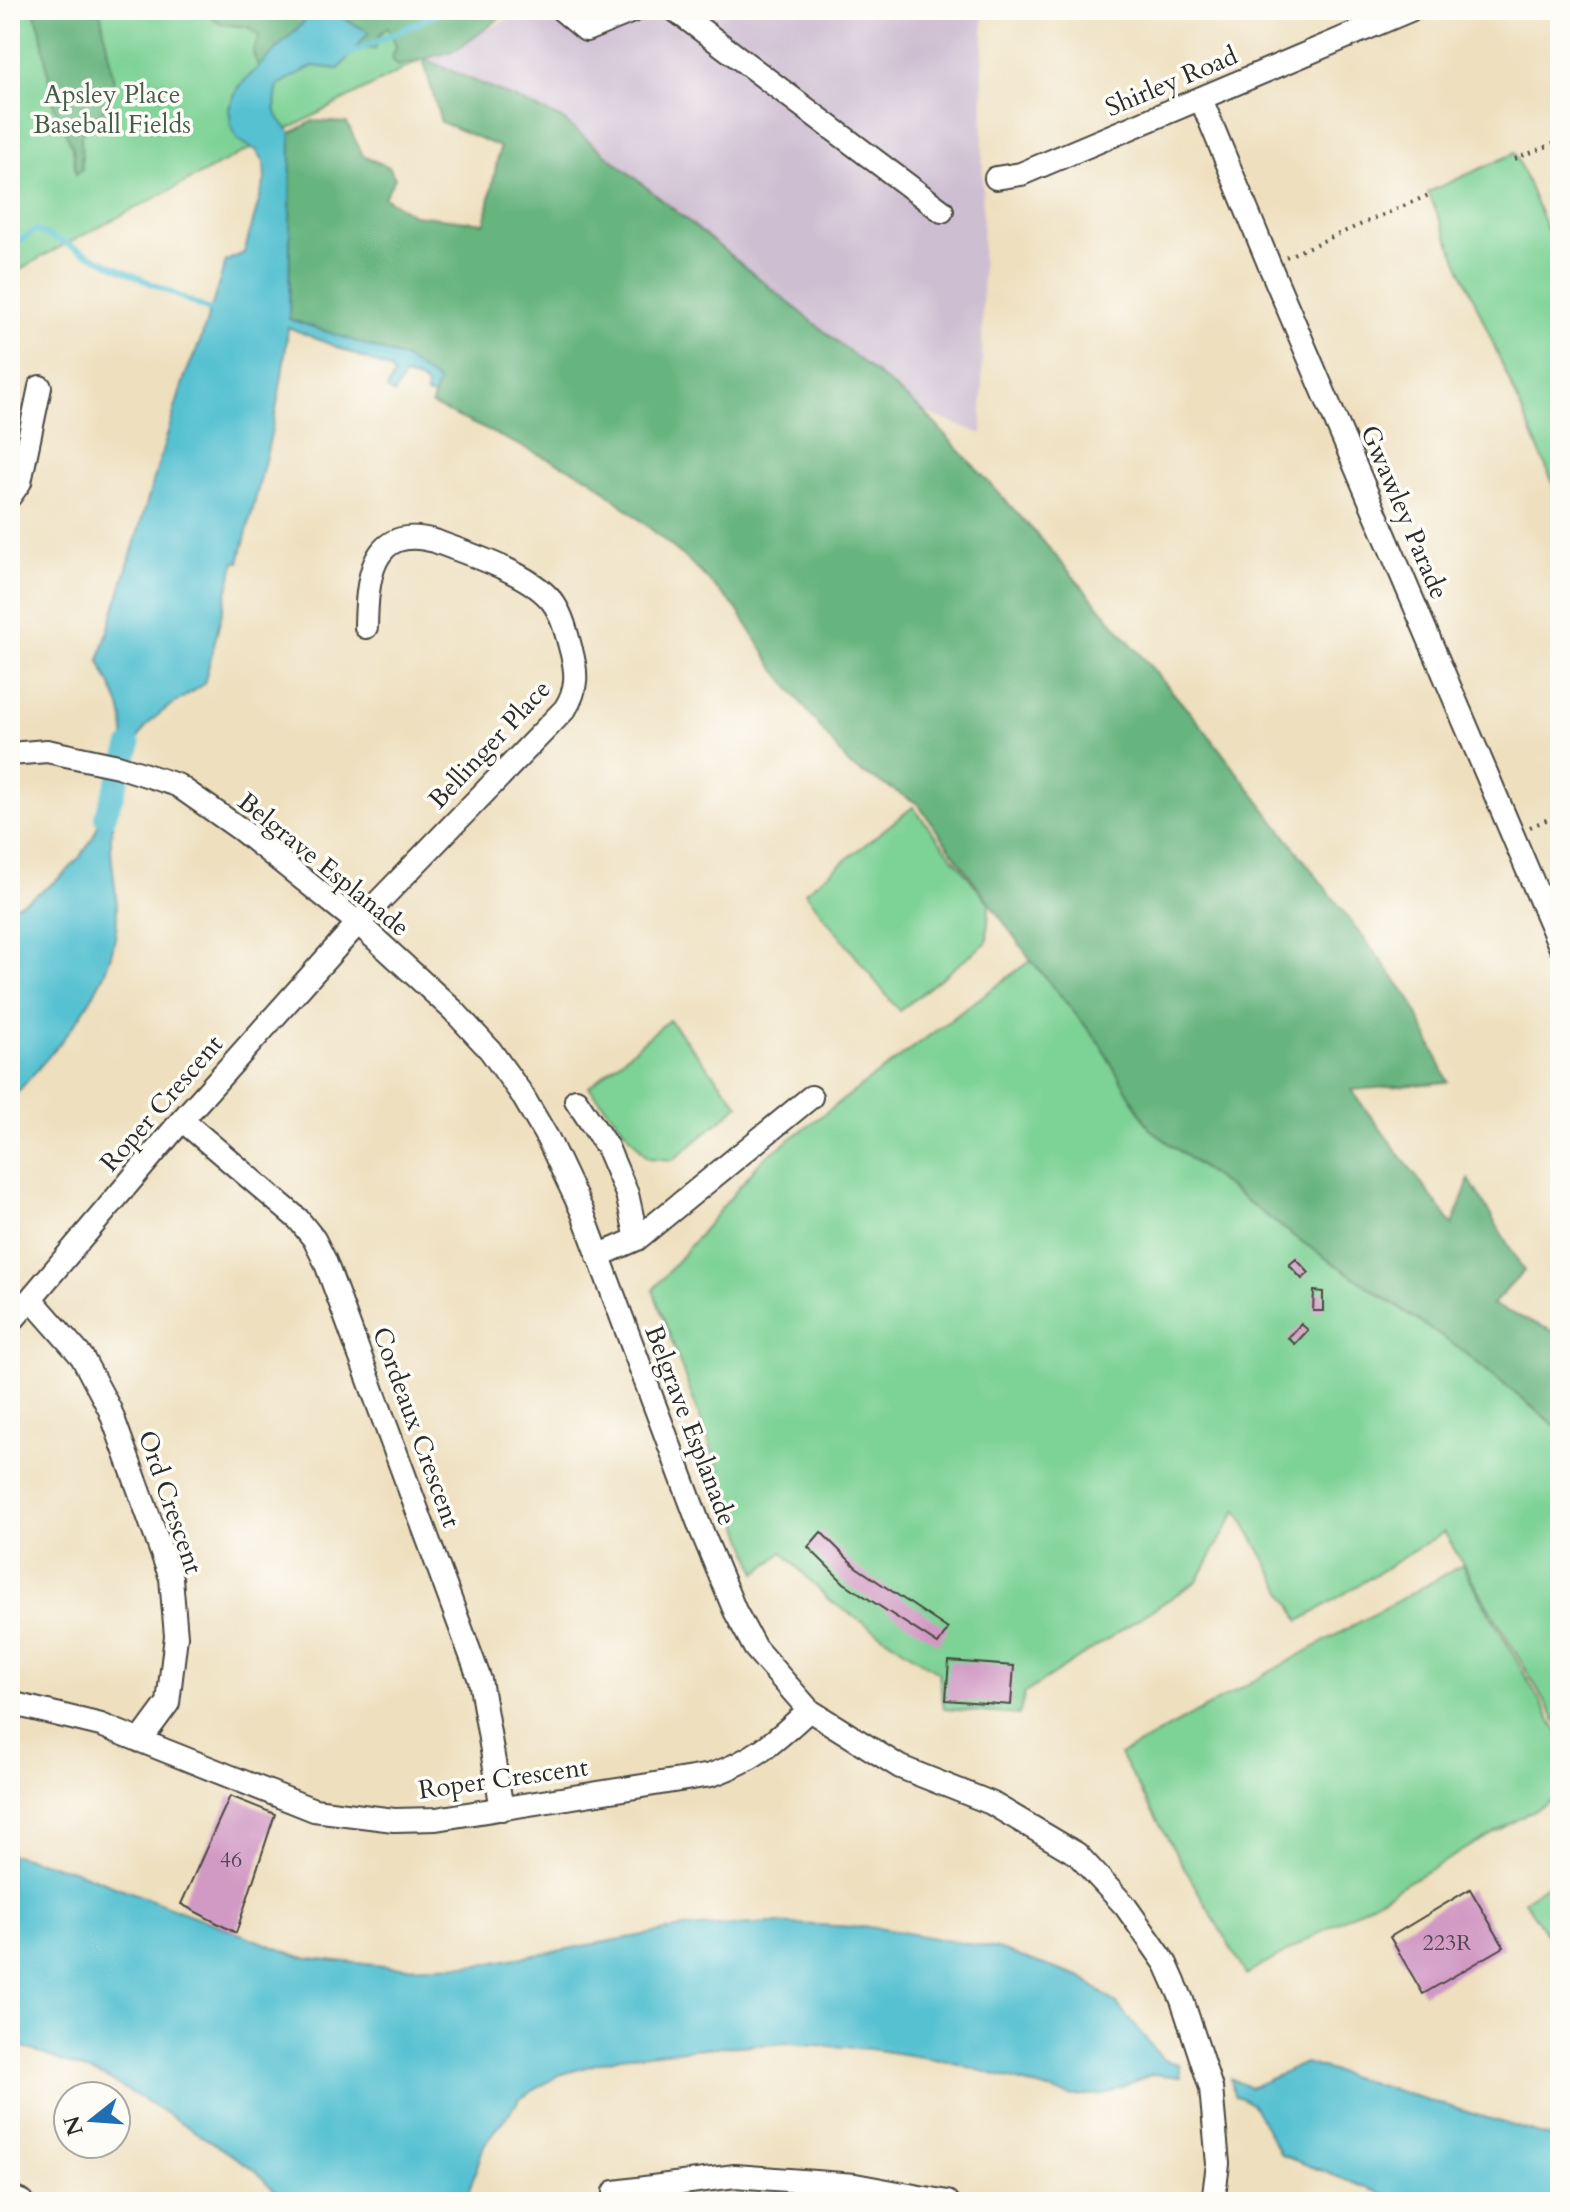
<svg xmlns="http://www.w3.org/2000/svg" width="1570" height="2212" viewBox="0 0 1570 2212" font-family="Cardo,serif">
<rect width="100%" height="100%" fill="#fdfcf7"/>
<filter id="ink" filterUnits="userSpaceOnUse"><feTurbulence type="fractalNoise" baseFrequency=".0125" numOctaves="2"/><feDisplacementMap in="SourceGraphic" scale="16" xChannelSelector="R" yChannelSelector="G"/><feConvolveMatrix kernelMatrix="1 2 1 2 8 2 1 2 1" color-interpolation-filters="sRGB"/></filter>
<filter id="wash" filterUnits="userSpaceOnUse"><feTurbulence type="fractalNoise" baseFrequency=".006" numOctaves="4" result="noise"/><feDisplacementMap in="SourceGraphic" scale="32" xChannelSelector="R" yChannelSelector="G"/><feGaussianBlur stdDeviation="1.8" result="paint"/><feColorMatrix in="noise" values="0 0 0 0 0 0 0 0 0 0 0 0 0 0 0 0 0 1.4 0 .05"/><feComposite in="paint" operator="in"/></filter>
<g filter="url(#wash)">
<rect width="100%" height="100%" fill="#eedfbe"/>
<!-- industrial -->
<path fill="#cebed1" d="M528,10H983L982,434L924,412L567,122L423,59Z"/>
<!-- green -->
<path fill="#7dd295" stroke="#547e60" stroke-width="2" d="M10,10H408L423,59L45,255L10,276Z
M1515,153L1560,261V499L1428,192Z
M913,807L989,903L987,942L899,1011L805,892Z
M1031,960L1098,1041L1150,1129L1295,1237L1464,1352L1560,1430V1727L1444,1532L1300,1621L1237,1510L1197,1581L1025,1693L1019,1715L944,1709L939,1673L829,1600L783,1552L757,1573L653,1290L762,1160Z
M669,1020L739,1105L673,1160L648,1158L589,1087Z
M1462,1565L1560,1736V1795L1246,1975L1120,1755Z
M1560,1877V1955L1524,1900Z"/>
<!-- forest -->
<path fill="#66b47e" stroke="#487054" stroke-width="2" d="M33,10H99L101,15L114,82L106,106L100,114L91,118L81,135L82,169L76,174L73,149L53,103L40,27Z
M202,10H511L458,49L424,59L562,119L924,412L1042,540L1204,729L1411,1000L1448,1082L1351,1090L1453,1225L1469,1179L1524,1271L1492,1305L1560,1334V1429L1464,1352L1295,1237L1150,1129L1098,1041L1031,960L917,803L850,766L775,669L736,608L689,561L590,478L432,405L437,382L404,358L289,319L291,133L313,121L347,123L363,156L389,167L395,178L384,197L413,215L485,223L500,147L441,122L423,59L397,66L392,58L396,46L388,27L380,34L375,49L335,45L261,74L253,53L259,36L248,27L221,24Z"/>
<!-- water -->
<path fill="#56c1d1" stroke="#40767e" stroke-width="2" d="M316,10H329L369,32L339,69L313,66L278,85C273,110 273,115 291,133L289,319L404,358L438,382L434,396L426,394L427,386L420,380L404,376L394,394L387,389L394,375L390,369L288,327C281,407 259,485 239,562H235L204,684C180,701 143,717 135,747L123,745C129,713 112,689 99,661L185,376L200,342L226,261L244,253L265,180L264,161L256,150L238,140L231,125L229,108L238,87Z
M110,788L123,791C118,807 111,823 111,839C110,863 117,888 117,913C118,988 55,1048 10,1101V908C43,894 78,868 94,835C101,821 105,803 110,788Z
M10,1854L73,1870L301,1957L392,1967L479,1965L682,1928L771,1923L877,1928L998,1949L1082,1978L1117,2004L1163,2060L1179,2064L1181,2077L1152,2074L1104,2094L1070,2096L947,2061L870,2049L789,2043L703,2048L620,2057L559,2075L520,2099L484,2145L469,2191L471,2202H285L255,2170L156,2107L104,2077L10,2042Z
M1305,2063L1560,2140V2202H1422L1382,2194L1281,2155L1252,2103L1234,2095L1231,2078L1250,2088Z"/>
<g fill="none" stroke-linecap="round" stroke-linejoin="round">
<!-- stream -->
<path stroke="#56c1d1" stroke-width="6" d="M347,55L446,10
M10,247L36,230L209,310H216"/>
<!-- canal -->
<path stroke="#56c1d1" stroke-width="22" d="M105,817L130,746"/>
</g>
<g id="blocks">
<!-- building -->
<path fill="#d19ac4" d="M1296,1259L1309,1273L1302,1279L1289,1265Z
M1314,1291L1323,1292V1311H1313Z
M1301,1324L1308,1330L1295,1344L1288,1338Z
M821,1532L856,1567L948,1629L938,1644L844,1583L808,1547Z
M949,1661L1014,1666L1011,1705L946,1700Z
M230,1796L275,1814L236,1933L181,1904Z
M1470,1889L1504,1947L1423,1994L1390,1937Z"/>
</g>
</g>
<g filter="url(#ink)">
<use href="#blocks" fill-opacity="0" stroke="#484641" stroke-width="2"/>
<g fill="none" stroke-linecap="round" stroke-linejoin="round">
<defs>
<path id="minor" d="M562,10L586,30L635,10
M675,10L942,211
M1201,99L1269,264L1560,946
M996,178L1021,174L1410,10
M10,496L20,482L40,387
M10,754L47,751L118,766L177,785L240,829L358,923L453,1010L490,1050L521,1093L548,1139L582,1211L700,1527L735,1611L755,1648L809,1710L900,1767L991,1803L1077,1854L1126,1907L1166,1964L1182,2000L1211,2088L1218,2164L1213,2202
M576,1100L607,1147L627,1194L637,1239
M182,1120L298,1219L314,1239L325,1261L480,1680L502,1809
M598,1256L637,1239L811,1097
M31,1299L82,1357L110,1410L171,1578L176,1636L168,1703L140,1741
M10,1323L182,1120L358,923L565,709C578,689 577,672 571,650C567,635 563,617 554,604C532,573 470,555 435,541C370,523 367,581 366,627
M10,1703L101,1725L314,1810L394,1820L436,1819L711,1775C757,1759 775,1741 809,1710
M615,2192L735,2176L855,2185L947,2202
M10,2197L22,2202"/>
</defs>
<!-- minor casing -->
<use href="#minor" stroke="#484641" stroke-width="26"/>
<!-- path -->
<path stroke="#484641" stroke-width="4" stroke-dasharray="2 6" stroke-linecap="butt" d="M1515,159L1560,141
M1286,257L1431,194
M1530,827L1560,814"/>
<!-- minor -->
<use href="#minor" stroke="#fff" stroke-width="22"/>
</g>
</g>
<g text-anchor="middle" stroke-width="7" stroke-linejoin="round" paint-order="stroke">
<!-- number labels -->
<g font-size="22" fill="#544751">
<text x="231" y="1867">46</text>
<text x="1447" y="1950">223R</text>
</g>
<!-- street labels -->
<g font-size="26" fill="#2b2b2b" stroke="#fdfcf7">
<text transform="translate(1171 81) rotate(-23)" y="9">Shirley Road</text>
<text transform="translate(1405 512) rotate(67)" y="9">Gwawley Parade</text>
<text transform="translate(489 744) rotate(-47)" y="9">Bellinger Place</text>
<text transform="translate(324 864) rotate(39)" y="9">Belgrave Esplanade</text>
<text transform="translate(161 1103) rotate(-49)" y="9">Roper Crescent</text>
<text transform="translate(691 1425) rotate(69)" y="9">Belgrave Esplanade</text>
<text transform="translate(417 1427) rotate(70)" y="9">Cordeaux Crescent</text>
<text transform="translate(171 1502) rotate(71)" y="9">Ord Crescent</text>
<text transform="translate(503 1778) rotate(-8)" y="9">Roper Crescent</text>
</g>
<!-- park labels -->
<g font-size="26" fill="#445d4b" stroke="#fdfcf7">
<text x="112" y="103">Apsley Place<tspan x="112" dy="30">Baseball Fields</tspan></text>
</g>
</g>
<!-- margin -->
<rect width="1570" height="2212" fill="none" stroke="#fdfcf7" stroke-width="40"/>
<!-- north arrow -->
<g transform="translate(92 2120) rotate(253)"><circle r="38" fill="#fdfcf7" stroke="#a9a8a5" stroke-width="2"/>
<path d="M0-6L14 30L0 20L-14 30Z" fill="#1f6fb2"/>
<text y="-12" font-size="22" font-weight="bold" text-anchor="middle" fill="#2b2b2b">N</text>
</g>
</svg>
